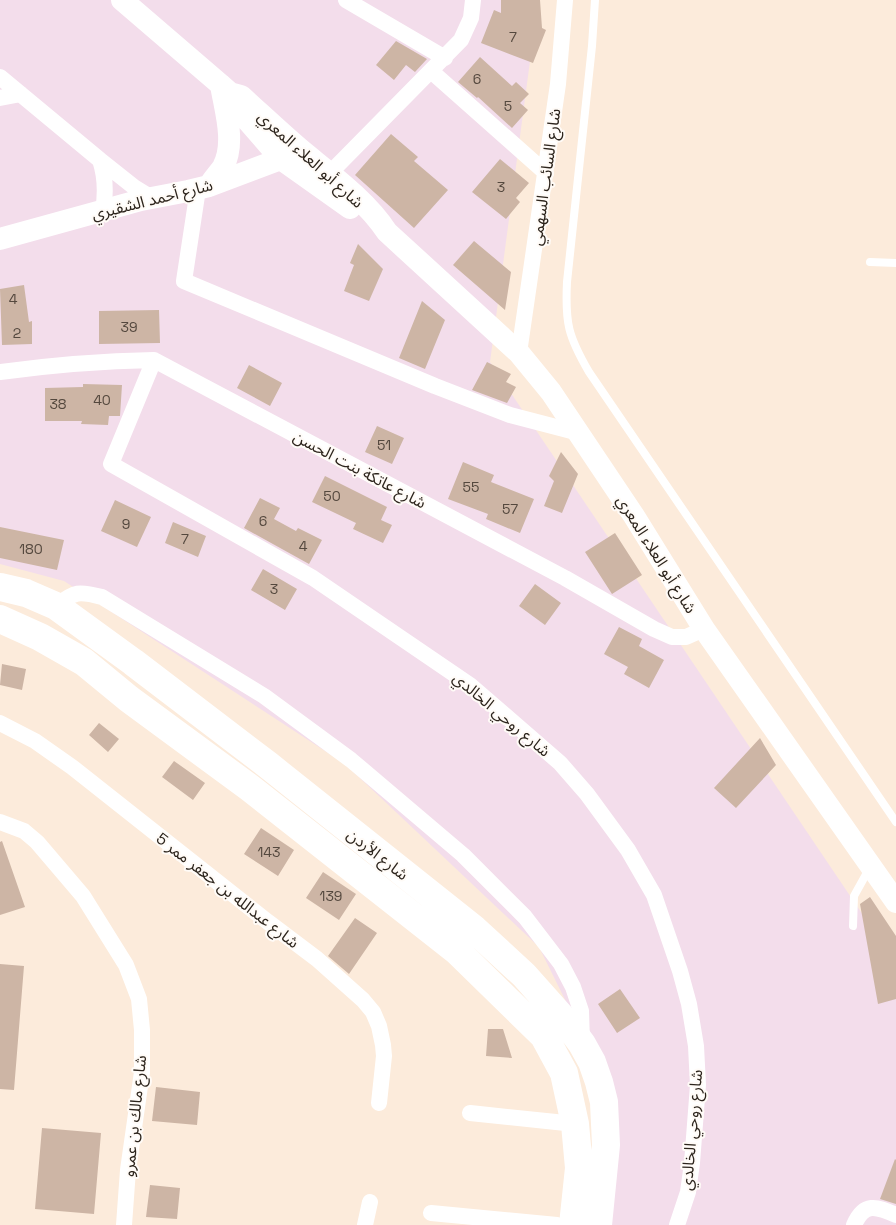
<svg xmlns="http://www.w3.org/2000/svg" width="896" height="1225" viewBox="0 0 896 1225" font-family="'Space Grotesk','Noto Sans Arabic',sans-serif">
<rect width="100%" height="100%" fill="#fcebdb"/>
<!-- commercial -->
<path fill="#f3ddeb" d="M0,0H534L532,46L490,362L896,964V1225H593L603,1176L578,1026L539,947L345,764L64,581L0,564Z"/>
<!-- building -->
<path fill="#cdb5a5" d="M501,0H540L542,28L546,30L533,63L481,43L494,10L501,13Z
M396,41L427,59L415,72L406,65L394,80L376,65Z
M480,57L512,86L516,82L529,94L520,103L528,110L512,128L478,97L477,98L458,82Z
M391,134L418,157L414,161L448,190L414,228L355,175Z
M500,159L529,183L516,198L520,202L506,219L472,192Z
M474,241L511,272L505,310L453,265Z
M358,244L383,269L369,301L344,291L354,265L350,263Z
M24,285L29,322L32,321V344L2,345L0,289Z
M422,301L445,320L425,369L399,358Z
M159,310L160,343L99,344V311Z
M487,362L511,374L506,382L516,387L507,403L472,390Z
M249,365L282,383L270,406L237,388Z
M83,384L122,385L120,416H109L108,425L81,424L82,421H45V388L83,387Z
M377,426L404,438L392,464L365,452Z
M561,452L578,474L562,513L544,506L554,481L549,476Z
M463,462L494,475L491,482L534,499L520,533L486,519L488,514L448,499Z
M325,476L387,507L381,520L392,525L383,543L353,529L356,523L312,502Z
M260,498L280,508L274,519L296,531L298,528L322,540L309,564L244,528Z
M115,500L151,517L137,547L101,531Z
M173,522L206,536L198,557L165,543Z
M0,527L64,540L57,570L0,558Z
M615,533L642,575L612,594L585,552Z
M263,569L297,589L285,610L251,590Z
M535,584L561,603L545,625L519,606Z
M619,627L642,639L639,646L664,660L649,688L624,674L628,667L604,654Z
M2,664L26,669L22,690L0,685Z
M99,723L119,739L108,752L89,735Z
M760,738L776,765L736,808L714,788Z
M174,761L205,783L193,800L162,777Z
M261,828L294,850L278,876L244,854Z
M2,841L25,907L0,915V842Z
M323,872L356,894L339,920L306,898Z
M870,897L896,936V999L878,1004L860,904Z
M355,918L377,933L349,974L328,956Z
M0,964L24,966L14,1090L0,1089Z
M620,989L640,1018L617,1033L598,1004Z
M488,1029H503L512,1058L486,1056Z
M156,1087L200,1092L197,1125L152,1121Z
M42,1128L101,1133L94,1214L35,1209Z
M895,1159L896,1160V1204L880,1199Z
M150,1185L180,1188L177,1219L146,1217Z"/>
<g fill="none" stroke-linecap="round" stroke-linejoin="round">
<!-- lane -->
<path stroke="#fff" stroke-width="8" d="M595,0L592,46L567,282C565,323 568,336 589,372L896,822
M870,262L896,263
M853,926L854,896L869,869"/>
<!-- street -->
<path stroke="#fff" stroke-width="16" d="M346,0L445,58
M431,71L546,173
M0,77L100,160C106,178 106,193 103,211
M0,98L21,94
M100,160L134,187L152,198
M330,173L461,40L471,18L473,0
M198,189L184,281L435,386L510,415L579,433
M519,353L558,84L565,0
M154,360L111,464L313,578L470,685L560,763L587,794L628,850L654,895L680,971L689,1004L696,1046L698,1085L692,1163L688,1192L677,1225
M0,372C52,365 102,361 154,360L565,578L654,629L672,637H686L704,629
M56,606C75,591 79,591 102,597L264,696L351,760L463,855L525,917L561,964L573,987L581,1011L582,1041
M0,723L35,741L72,767L268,922L317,959L363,1000L373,1012L379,1026L383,1045L384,1056L379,1103
M0,822L24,831L37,842L83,896L126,965L139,999L142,1030V1072L128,1170L124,1225
M470,1113L575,1124
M431,1213L557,1225
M365,1225L370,1202
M854,1225C864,1202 876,1206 896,1215"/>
<!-- secondary -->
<path stroke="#fff" stroke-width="22" d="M122,0L221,85L230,93L241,96C261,114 281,133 301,150C330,174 366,200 387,232L519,353L551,392L634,516L704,629L896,902
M241,113L281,159L350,208
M209,186C213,179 219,173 223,167C236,143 225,110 221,85
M0,239L141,200L188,191L209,186L302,151"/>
<!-- highway -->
<path stroke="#fff" stroke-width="28" d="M0,587L26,593L56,606L133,662L268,765L474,929L524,975L565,1021L582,1044L592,1062L599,1082L604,1102L606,1145L598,1225
M0,619L40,637L84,662L129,699L250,788L457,951L544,1036L564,1073L575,1124L579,1168L573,1225"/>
</g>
<g text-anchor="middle" stroke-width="4" stroke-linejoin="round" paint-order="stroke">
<!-- number labels -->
<g font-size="14" fill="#54483e">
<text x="513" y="42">7</text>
<text x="477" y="84">6</text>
<text x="508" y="111">5</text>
<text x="501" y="192">3</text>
<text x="13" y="304">4</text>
<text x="129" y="332">39</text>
<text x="17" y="338">2</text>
<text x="102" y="405">40</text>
<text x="58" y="409">38</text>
<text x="384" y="450">51</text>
<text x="471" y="492">55</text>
<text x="332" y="501">50</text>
<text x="510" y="514">57</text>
<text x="263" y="526">6</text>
<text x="126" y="529">9</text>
<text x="185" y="544">7</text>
<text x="303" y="551">4</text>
<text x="31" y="554">180</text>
<text x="274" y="594">3</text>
<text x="269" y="857">143</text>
<text x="331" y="901">139</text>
</g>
<!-- street labels -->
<g font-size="16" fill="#2c241c" stroke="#fffbf7">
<text transform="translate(311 159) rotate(42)" y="6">شارع أبو العلاء المعري</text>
<text transform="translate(545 177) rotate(-82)" y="6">شارع السائب السهمي</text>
<text transform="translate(152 199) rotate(-14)" y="6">شارع أحمد الشقيري</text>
<text transform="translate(360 469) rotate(28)" y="6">شارع عاتكة بنت الحسن</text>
<text transform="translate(657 554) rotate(58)" y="6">شارع أبو العلاء المعري</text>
<text transform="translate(502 714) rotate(40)" y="6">شارع روحي الخالدي</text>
<text transform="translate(378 854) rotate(38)" y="6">شارع الأردن</text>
<text transform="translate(228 890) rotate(38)" y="6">شارع عبدالله بن جعفر ممر 5</text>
<text transform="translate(134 1116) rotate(-84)" y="6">شارع مالك بن عمرو</text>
<text transform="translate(691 1130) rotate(-85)" y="6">شارع روحي الخالدي</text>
</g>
</g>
</svg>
